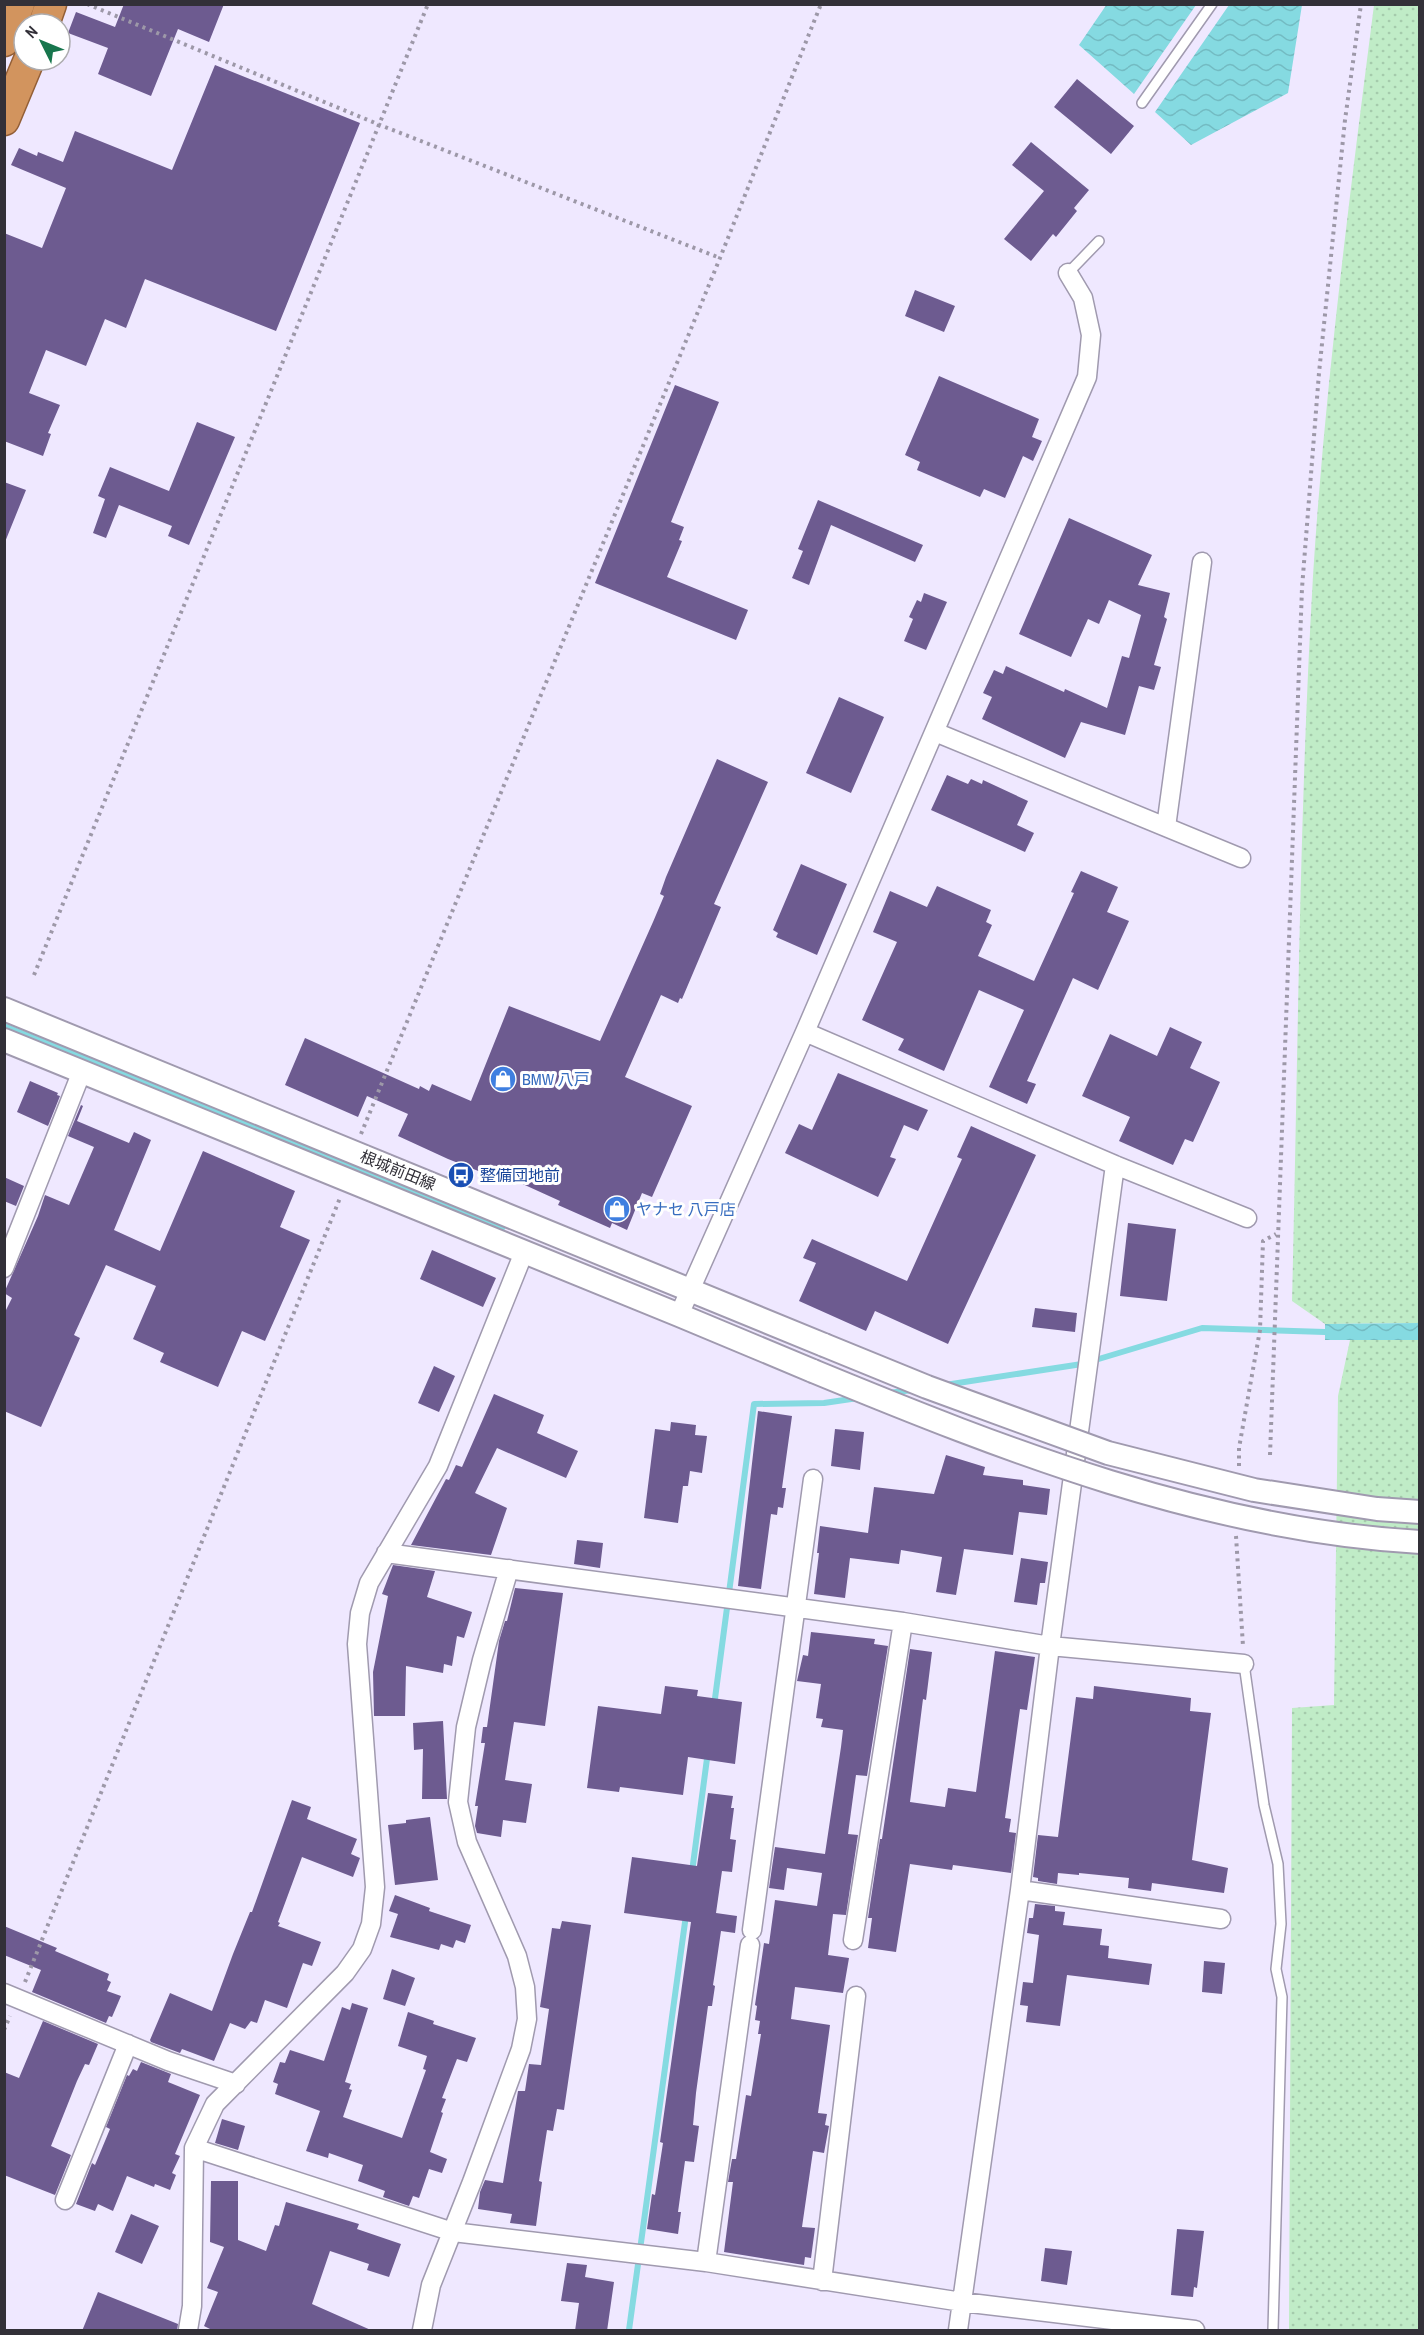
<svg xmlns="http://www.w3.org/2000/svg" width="1424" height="2335" viewBox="0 0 1424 2335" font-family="'Archivo Narrow','Noto Sans JP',sans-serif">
<defs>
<pattern id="grass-dots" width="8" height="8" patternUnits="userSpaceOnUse" patternTransform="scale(1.5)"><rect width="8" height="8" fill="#c0ecc7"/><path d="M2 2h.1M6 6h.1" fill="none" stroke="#a5cbac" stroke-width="1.8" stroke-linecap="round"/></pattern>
<pattern id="water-waves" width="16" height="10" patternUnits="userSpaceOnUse" patternTransform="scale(1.5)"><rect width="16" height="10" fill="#85dae1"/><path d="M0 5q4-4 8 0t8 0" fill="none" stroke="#73bbc2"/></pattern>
</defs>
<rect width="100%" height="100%" fill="#efe8ff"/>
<!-- grass -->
<path fill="url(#grass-dots)" d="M1374,5H1419V1323L1325,1324L1292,1301C1298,1060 1299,817 1313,576C1325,385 1350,194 1374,5Z
M1350,1340H1419V2330H1289L1292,1708L1334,1705L1338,1396Z"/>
<!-- water -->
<path fill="url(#water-waves)" d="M1107,4L1196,5L1134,94L1079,45Z
M1229,5H1302L1288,93L1191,145L1155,112Z
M1419,1323V1340H1325V1324Z"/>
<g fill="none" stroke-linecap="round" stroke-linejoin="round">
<!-- stream -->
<path stroke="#85dae1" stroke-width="6" d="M4,1026L503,1227
M945,1385L1082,1364L1202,1328L1325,1332
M889,1393L912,1390
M714,1706L754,1404L824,1403L858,1398
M692,1872L708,1751
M629,2330L686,1915"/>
</g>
<!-- building -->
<path fill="#6d5b90" d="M124,4H224L209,42L178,29L151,96L98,74L108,48L68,33L76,12L115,27Z
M215,65L360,123L276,331L145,279L126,328L105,319L86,366L46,350L29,393L60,405L48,433L51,434L43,456L4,441V233L42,248L66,188L11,165L19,148L37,156L38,152L63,162L75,131L172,170Z
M1077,79L1134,126L1111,154L1054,107Z
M1031,142L1089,190L1074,208L1077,211L1056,237L1053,234L1031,261L1004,239L1044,191L1012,165Z
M915,290L955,306L944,332L905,316Z
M939,376L1039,419L1032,437L1042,441L1033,461L1023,456L1005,498L984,489L980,497L917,470L920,462L905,455Z
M675,385L719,402L671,522L684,527L679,540L682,541L667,577L748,610L736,640L595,583Z
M197,422L235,437L189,545L168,536L172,526L119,505L106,538L93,533L105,499L98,496L110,467L169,491Z
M4,482L26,490L5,542H4Z
M818,500L923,545L915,562L831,525L809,585L792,578L803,551L798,549Z
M1069,518L1152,555L1138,585L1170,593L1164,617L1167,619L1154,665L1161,667L1154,690L1139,686L1125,735L1081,722L1065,758L982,719L992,697L983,693L994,670L1003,674L1006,666L1064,692L1065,689L1107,708L1122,656L1129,658L1141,615L1109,600L1099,624L1088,619L1071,657L1019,634Z
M924,593L947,602L926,650L904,641L913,619L909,617L917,600L921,602Z
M839,697L884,717L851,793L806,773Z
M717,759L768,782L714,904L721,907L682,999L680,998L678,1003L661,995L625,1077L692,1106L652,1197L642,1193L627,1230L612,1223L610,1228L558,1205L560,1201L516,1181L514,1185L448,1159L398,1136L408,1114L367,1096L358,1117L285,1085L305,1038L419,1089L420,1086L429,1091L432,1084L471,1101L509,1006L600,1041L653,922L664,896L660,894L666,877Z
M947,775L968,784L971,779L982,784L983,780L1028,801L1017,825L1034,833L1025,852L931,810Z
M801,864L847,884L817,955L776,937L778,933L773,930Z
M1081,871L1118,887L1107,912L1129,921L1098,990L1073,978L1027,1081L1036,1084L1027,1104L989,1087L1024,1010L979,990L944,1071L898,1050L904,1039L862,1020L897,942L873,932L890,891L927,907L937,886L991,910L986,922L992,925L978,956L1034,981L1074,893L1071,892Z
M1170,1027L1202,1042L1190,1068L1220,1082L1193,1142L1185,1139L1173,1165L1119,1141L1130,1117L1082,1096L1110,1034L1157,1056Z
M838,1073L928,1110L918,1131L904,1125L890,1157L896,1159L878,1197L785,1153L799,1124L812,1130Z
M30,1081L58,1093L57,1095L60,1096L48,1126L17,1112Z
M81,1105L83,1106L77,1121L129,1143L134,1132L151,1140L114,1230L160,1251L203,1151L295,1191L280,1227L310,1240L265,1341L242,1331L218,1387L160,1362L164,1353L133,1339L156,1286L106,1265L74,1335L80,1338L41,1427L4,1411V1314L12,1298L4,1293L38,1216L45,1195L69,1205L94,1147L68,1136Z
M971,1126L1036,1155L948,1344L875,1311L866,1331L799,1301L816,1263L803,1258L812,1239L907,1281L962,1159L957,1157Z
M4,1177L24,1186L16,1206L4,1201Z
M1128,1223L1176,1229L1167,1301L1120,1296Z
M432,1250L496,1278L483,1307L420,1279Z
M1035,1308L1077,1313L1075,1332L1032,1327Z
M434,1366L455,1376L439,1412L418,1403Z
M494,1394L544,1415L537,1433L578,1451L566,1478L497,1448L475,1493L507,1508L491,1555L411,1545L446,1479L449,1480L456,1465L462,1467Z
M758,1411L792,1416L782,1488H786L783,1508L778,1507L777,1515L771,1514L761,1589L738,1586Z
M671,1422L696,1425L695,1435L707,1436L702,1473L690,1471L688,1486H683L678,1523L644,1518L655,1429L670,1431Z
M835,1429L864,1432L860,1470L831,1466Z
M946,1455L985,1467L983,1475L1023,1480V1485L1050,1489L1047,1515L1019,1512L1013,1555L964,1549L956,1595L936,1592L942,1557L901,1550L899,1564L850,1558L845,1598L814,1594L819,1553H817L820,1526L868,1533L874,1487L934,1494Z
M577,1540L603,1543L600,1568L574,1564Z
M1021,1558L1048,1562L1045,1583H1040L1037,1605L1014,1602Z
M393,1565L435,1571L427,1597L472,1612L464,1638L457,1636L452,1666L444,1664L443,1673L406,1666L405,1716H374L373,1672L388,1596L382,1594Z
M515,1588L563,1593L545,1726L514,1722L510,1747L505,1780L532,1784L526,1823L503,1820L501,1837L477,1833L475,1826L478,1806H475L485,1743H481L483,1727H487L499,1641L505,1621H507Z
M811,1632L875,1639L874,1644L888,1646L867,1776L856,1775L848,1834L858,1835L846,1915L833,1914L828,1955L849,1958L843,1993L795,1987L791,2019L830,2025L818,2113L827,2114L825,2125L829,2126L824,2153L813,2151L802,2227L815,2228L811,2258L805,2257L804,2265L724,2252L733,2182H728L732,2159H736L746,2095L751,2096L761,2034H758L760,2021L755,2020L757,2006L755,2005L764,1943L769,1944L775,1900L817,1906L822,1873L787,1868L784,1890L769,1888L775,1847L825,1854L841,1747L843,1730L821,1727L823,1719L816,1718L821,1684L797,1681L803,1655L808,1656Z
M910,1649L932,1652L926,1700L923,1699L910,1802L945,1807L948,1788L976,1792L995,1651L1035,1657L1027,1710L1020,1709L1005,1818L1011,1819L1009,1832L1016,1833L1011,1873L953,1865L952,1870L910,1864L896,1952L868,1948L872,1918H868L880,1839H882Z
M665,1686L698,1690L697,1696L742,1702L735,1764L688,1757L683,1795L620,1787L619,1792L587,1788L598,1706L661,1714Z
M1094,1686L1191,1698L1190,1711L1211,1713L1192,1860L1228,1868L1224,1893L1152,1883L1151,1891L1128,1888L1129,1878L1079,1873V1875L1058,1873L1057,1884L1038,1881V1878L1033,1877L1038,1835L1058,1837L1076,1697L1093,1699Z
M443,1721L447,1799H422L423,1749L414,1750L413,1723Z
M708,1793L733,1796L731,1808H734L730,1839L736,1840L732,1872L722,1871L716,1913L737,1916L735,1933L721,1931L715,1972L713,1985L715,1986L712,2006H708L696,2093L693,2125L699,2126L694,2162L685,2161L678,2212H681L678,2234L647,2229L652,2194L655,2195L663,2143L660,2142L691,1922L624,1913L632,1857L697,1866Z
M292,1800L311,1807L307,1819L357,1839L351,1854L360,1858L353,1877L302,1857L278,1922L280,1923L278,1926L321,1942L312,1966L303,1963L287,2008L265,2000L257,2023L251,2021L245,2029L230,2023L214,2061L182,2049L180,2053L151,2042L150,2040L170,1993L212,2011L233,1954L250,1912H252Z
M430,1817L438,1880L395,1885L388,1825L406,1823V1820Z
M395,1895L430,1908L429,1911L471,1925L465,1943L456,1940L453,1948L441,1944L439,1950L390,1937L398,1914L389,1911Z
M1035,1904L1055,1906V1911L1065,1912L1063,1925L1102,1929L1100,1945L1109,1946L1108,1958L1152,1964L1149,1985L1067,1975L1060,2026L1026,2022L1028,2006L1020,2005L1023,1982L1033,1983L1039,1935L1027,1933L1029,1918H1033Z
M562,1921L591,1925L564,2110L557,2109L553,2131L547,2130L539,2181L542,2182L536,2226L510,2223L512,2214L478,2209L480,2192L485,2180L503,2183L518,2091H525L529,2064L541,2065L549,2009L540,2007L552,1928L560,1929Z
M4,1926L57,1948L55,1951L109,1974L107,1980L111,1982L107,1991L121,1996L112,2017L109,2016L106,2023L32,1992L41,1970L4,1955Z
M1204,1961L1225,1963L1222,1994L1202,1992Z
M392,1969L415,1978L405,2006L383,1999Z
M352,2003L368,2008L345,2082L351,2084L349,2089L352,2090L343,2117L402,2138L426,2070L423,2069L427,2056L398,2046L408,2012L434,2021L433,2024L476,2038L467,2062L457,2059L442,2098L446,2099L441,2112L443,2113L430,2152L447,2159L442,2173L429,2169L419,2198L413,2196L409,2206L383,2197L385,2191L358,2181L363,2165L329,2153L328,2158L306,2151L320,2111L275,2094L278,2084L273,2082L280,2062L285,2063L290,2050L324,2061L342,2007L350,2010Z
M43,2021L98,2044L89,2065L85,2064L77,2081L51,2146L71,2155L55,2195L4,2175V2072L19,2078Z
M141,2062L171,2074L168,2082L200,2095L175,2154L180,2156L172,2173L176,2175L170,2190L155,2184L154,2187L127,2176L113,2211L98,2204L95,2211L76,2204L92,2163L95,2165L110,2129L106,2127L127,2075L129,2076L133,2069L137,2071Z
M222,2119L245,2126L238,2150L215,2143Z
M211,2181H238V2240L266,2251L275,2225L279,2226L286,2202L359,2224L357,2229L401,2244L389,2277L367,2270L369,2264L330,2251L312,2304L373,2331H214L204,2326L218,2292L207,2288L224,2247L210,2242Z
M131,2214L159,2226L142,2264L115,2252Z
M1177,2229L1204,2231L1197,2288L1194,2287L1193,2297L1171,2295Z
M1045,2248L1072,2251L1067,2285L1041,2281Z
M567,2263L587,2265L585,2277L614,2282L607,2331H575L579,2303L561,2301Z
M98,2292L178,2324L177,2331H82Z"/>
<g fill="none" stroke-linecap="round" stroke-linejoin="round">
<defs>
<path id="service" d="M1142,103L1212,4
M1068,273L1099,241
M1244,1664L1264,1805L1278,1864L1281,1924L1276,1969L1282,1997L1273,2330"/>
<path id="minor" d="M935,732L1241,858
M1166,827L1202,562
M805,1032L1115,1165L1247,1218
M4,1268L82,1071
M679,1315L805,1032L1087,377L1091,335L1083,298L1068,273
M386,1553L903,1622L1050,1646L1244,1664
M1020,1890L1221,1919
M752,1930L813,1479
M853,1940L903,1622
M4,1993L168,2061L236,2084
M194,2148L453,2232L706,2262L962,2302L1195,2330
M65,2200L128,2044
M706,2262L750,1945
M822,2281L856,1996
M188,2330L192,2306L194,2148L215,2104L345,1973L362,1949L371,1924L375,1887L357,1644L360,1613L369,1583L438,1466L524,1252
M422,2330L431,2285L472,2182L521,2049L527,2019L525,1987L517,1956L467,1842L458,1802L466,1727L482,1660L509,1569
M958,2330L1020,1890L1050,1646L1115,1165"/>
<path id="tertiary" d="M4,1009L824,1345
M4,1040L679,1315L813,1371"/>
<path id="trunk" d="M44,24L51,4
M4,41L19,4
M4,120L29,60"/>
</defs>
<!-- service casing -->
<use href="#service" stroke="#a09aaf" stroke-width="12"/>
<!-- minor casing -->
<use href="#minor" stroke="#a09aaf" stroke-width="21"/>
<!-- tertiary casing -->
<use href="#tertiary" stroke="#a09aaf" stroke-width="26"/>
<!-- trunk casing -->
<use href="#trunk" stroke="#935f37" stroke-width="33"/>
<!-- path -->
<path stroke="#9d98a8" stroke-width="4" stroke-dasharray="3 4.5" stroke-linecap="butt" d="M87,4L380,125L720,258
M34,975L428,4
M361,1134L720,258L821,4
M1270,1455L1302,588L1319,373L1345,120L1361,4
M1239,1466V1448L1260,1330L1263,1241L1276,1234
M1236,1536L1243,1646
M25,1982L340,1198
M4,2030L10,2016"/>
<!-- service -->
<use href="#service" stroke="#fff" stroke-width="9"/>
<!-- minor -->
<use href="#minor" stroke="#fff" stroke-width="18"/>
<!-- tertiary -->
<use href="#tertiary" stroke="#fff" stroke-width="22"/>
<!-- trunk -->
<use href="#trunk" stroke="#d2945e" stroke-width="30"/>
<defs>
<path id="tertiary-bridge" d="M824,1345L927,1387L1108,1453L1254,1490L1377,1509L1420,1512
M813,1371C1007,1451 1208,1530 1420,1542"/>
</defs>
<!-- tertiary-bridge casing -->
<use href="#tertiary-bridge" stroke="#a09aaf" stroke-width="26" stroke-linecap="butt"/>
<!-- tertiary-bridge -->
<use href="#tertiary-bridge" stroke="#fff" stroke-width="22"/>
</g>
<!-- icons -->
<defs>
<symbol id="shop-disc" viewBox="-11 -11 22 22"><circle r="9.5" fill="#3f7fe0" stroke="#fff"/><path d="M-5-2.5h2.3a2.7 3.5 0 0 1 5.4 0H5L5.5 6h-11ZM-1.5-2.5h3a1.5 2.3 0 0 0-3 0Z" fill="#fff"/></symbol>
<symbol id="bus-disc" viewBox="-11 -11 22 22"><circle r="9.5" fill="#1a4fb4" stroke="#fff"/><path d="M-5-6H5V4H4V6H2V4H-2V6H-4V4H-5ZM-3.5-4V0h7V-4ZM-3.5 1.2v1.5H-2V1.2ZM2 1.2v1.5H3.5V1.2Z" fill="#fff"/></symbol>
</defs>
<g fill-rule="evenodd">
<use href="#shop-disc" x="488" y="1064" width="30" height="30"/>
<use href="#bus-disc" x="446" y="1160" width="30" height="30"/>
<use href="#shop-disc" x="602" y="1194" width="30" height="30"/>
</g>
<g text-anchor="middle" stroke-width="6" stroke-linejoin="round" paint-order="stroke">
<!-- shop labels -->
<g font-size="16" fill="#366cbe" stroke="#fff" text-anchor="start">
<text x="522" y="1085">BMW 八戸</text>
<text x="636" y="1215">ヤナセ 八戸店</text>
</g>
<!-- street labels -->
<g font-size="16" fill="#323038" stroke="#fff">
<text transform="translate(398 1170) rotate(22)" y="6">根城前田線</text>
</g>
<!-- transit labels -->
<g font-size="16" fill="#164399" stroke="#fff" text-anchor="start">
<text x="480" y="1181">整備団地前</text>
</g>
</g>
<!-- border -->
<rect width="1424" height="2335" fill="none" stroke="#323038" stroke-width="12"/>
<!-- north arrow -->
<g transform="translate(42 42) rotate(313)"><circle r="28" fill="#ffffff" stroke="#adacaf" stroke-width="1.5"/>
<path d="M0-4.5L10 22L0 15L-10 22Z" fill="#17764d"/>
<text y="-9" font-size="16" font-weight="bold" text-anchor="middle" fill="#323038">N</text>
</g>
</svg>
